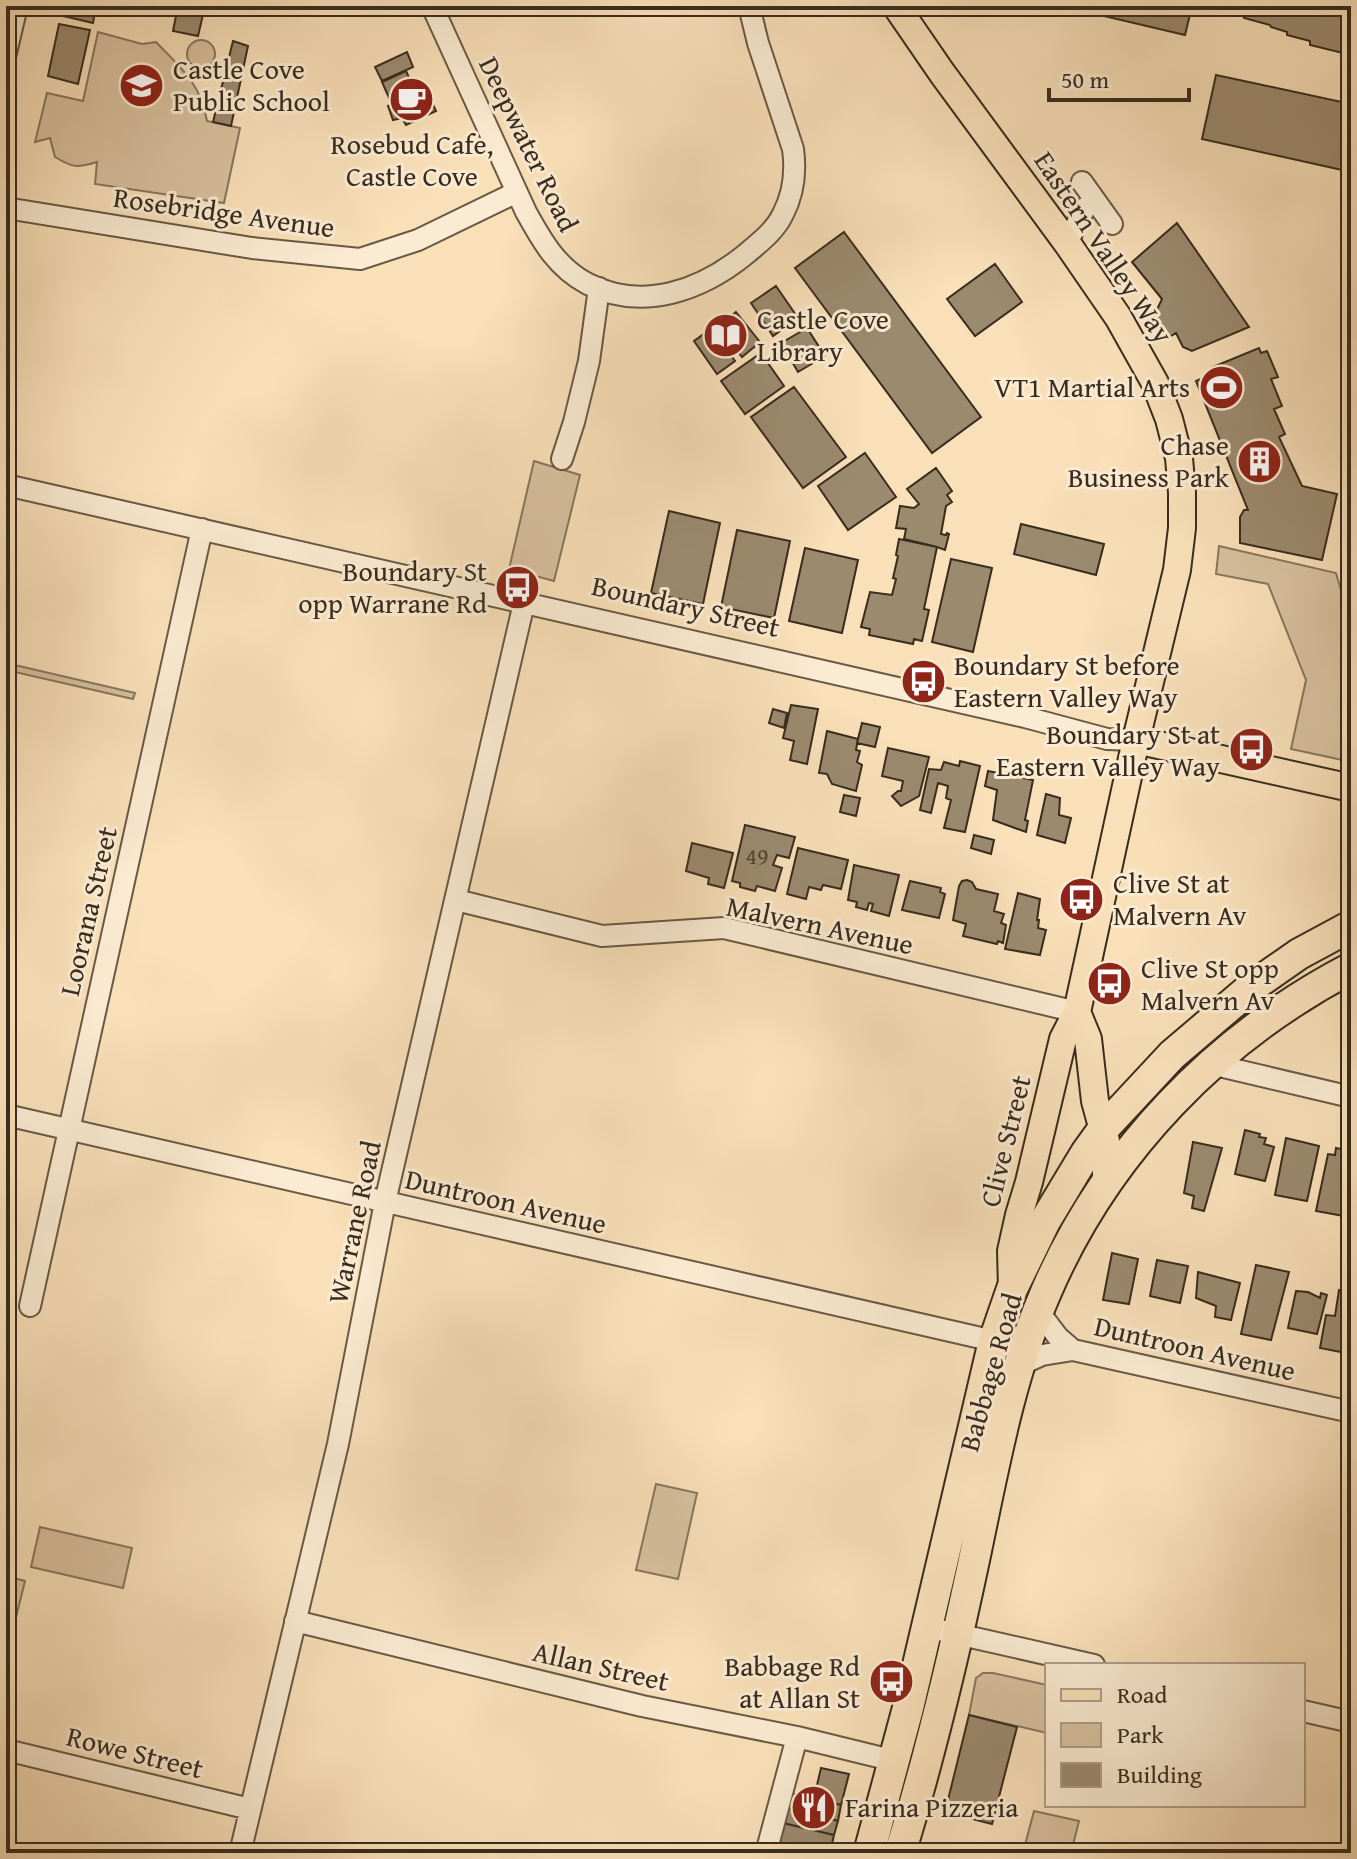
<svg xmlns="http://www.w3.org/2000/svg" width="1357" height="1859" viewBox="0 0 1357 1859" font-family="'Gentium Book Plus',serif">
<rect width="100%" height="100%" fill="#f9e0b9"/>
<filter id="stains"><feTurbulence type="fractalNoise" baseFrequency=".0025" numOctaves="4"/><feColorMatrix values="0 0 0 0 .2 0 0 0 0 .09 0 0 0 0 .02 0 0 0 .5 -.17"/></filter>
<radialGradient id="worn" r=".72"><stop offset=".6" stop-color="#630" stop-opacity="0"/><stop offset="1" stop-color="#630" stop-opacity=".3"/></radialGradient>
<!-- green -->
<path fill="#d8c19f" stroke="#88765e" stroke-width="2" d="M98,32L142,44L156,42C181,68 201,84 207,121L240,128L224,203L95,184L97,162C77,168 73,168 55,157L50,138L35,142L47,93L83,101Z
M187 54a14 14 0 1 1 28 0a14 14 0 1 1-28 0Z
M534,461L580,475L554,581L509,569Z
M1219,546L1336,573L1351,625V699L1347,761L1291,749L1306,680L1268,584L1216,574Z
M6,663L135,693L133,699L6,670Z
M656,1484L697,1493L678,1579L636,1570Z
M40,1527L132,1548L123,1588L31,1567Z
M6,1576L25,1581L6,1658Z
M983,1673H993L1047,1685V1733L969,1715L976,1678Z
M1034,1811L1079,1821L1071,1853H1018L1025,1845Z"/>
<!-- building -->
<path fill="#9c8a6f" stroke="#382c1e" stroke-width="2" d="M61,6H96L93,23L59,15Z
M178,6H205L198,36L173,31Z
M1088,6H1192L1185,35L1087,12Z
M1241,6H1351V55L1310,45V41L1287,35V32L1271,27L1270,25L1244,18L1240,10Z
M59,24L90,30L78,84L48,76Z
M233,41L248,46L231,126L213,122Z
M407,52L413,67L382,81L375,67Z
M406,71L413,86L389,98L382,82Z
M1216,75L1351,104V172L1202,139Z
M422,81L436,111L406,125L402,118L393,120L388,106L394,103L392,97Z
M1177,223L1249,327L1192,351L1183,347L1176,333L1168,338L1154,316L1162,299L1132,262Z
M844,232L981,417L932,453L795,268Z
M995,264L1022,302L975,336L947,299Z
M776,286L798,318L773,336L751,303Z
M736,312L760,342L742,357L718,327Z
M712,328L735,361L717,374L694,341Z
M807,328L825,356L798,372L781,343Z
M1259,348L1261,353L1267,351L1278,377L1271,379L1282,406L1274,409L1285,434L1279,437L1302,486L1337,494L1322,560L1240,543V517L1244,510H1248L1196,381L1217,372L1213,367Z
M761,353L784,386L745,414L721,381Z
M794,387L846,457L803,488L751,417Z
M865,453L896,497L848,530L818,486Z
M936,468L952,491L947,495L952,502L946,506L941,534L946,535L947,533L949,534L945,550L937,547L904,539L906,529L896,528L900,506L914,508L919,504L907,489Z
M669,511L720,523L703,604L651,593Z
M1021,524L1104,544L1096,575L1014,554Z
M737,530L790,541L774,618L721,607Z
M899,539L937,547L924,609L929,610L922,641L914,639L913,644L869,635L870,629L861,627L870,592L892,595L896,579L893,578L898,556L896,555Z
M805,548L858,560L842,633L789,621Z
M951,559L992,568L973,652L932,642Z
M791,705L818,709L807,764L790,760L794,741L783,738Z
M773,709L787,713L784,728L769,723Z
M862,723L880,727L875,747L857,743Z
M827,731L858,739L856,750L860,751L857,762L862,765L856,791L832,784L827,774L819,773Z
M888,748L929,757L919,796L901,806L892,796L898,791H901L903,781L882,776Z
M960,761L980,766L965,832L944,828L951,800L946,798L948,786L938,783L931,813L920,810L929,769L941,770L944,762L959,766Z
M988,771L1033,780L1025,820L1028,821L1026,832L993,820L997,790L985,786Z
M1046,794L1060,798L1059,815L1071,818L1065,843L1037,835Z
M844,795L860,798L856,816L840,812Z
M745,825L795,837L789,858L777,855L773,865L782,868L775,891L757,886L755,891L740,887V883L732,881Z
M974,835L994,840L991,854L971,848Z
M692,843L733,853L724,888L708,884L709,878L686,871Z
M798,848L848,860L841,889L823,885L821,890L809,887L806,899L787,894Z
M854,865L899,875L889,916L871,911L873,904L869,903L867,910L856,907L857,902L848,900Z
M967,880L972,882L976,889L998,894L994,911L1004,914L1001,923L1006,925L1003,943L998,941L997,944L963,936L966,924L953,920L959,886L962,881Z
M910,881L941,888L940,892L945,894L939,918L902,910Z
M1018,893L1040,899L1037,920H1039L1038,928L1046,930L1040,955L1005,949Z
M1245,1130L1260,1134L1259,1137L1266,1138L1264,1144L1274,1147L1265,1181L1235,1174Z
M1286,1138L1319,1146L1307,1201L1275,1195Z
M1193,1142L1222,1148L1204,1211L1192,1208L1194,1196L1184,1193Z
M1336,1148L1351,1151V1190L1344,1216L1316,1211L1328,1154L1335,1155Z
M1112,1253L1138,1259L1129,1304L1103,1300Z
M1157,1260L1188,1266L1180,1303L1150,1296Z
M1256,1265L1289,1272L1271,1340L1241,1334Z
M1198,1272L1240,1283L1231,1320L1215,1317L1216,1306L1196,1298Z
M1339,1290L1351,1293V1354L1320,1348L1326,1315L1335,1316Z
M1296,1291L1308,1292L1320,1298L1321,1293L1327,1295L1317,1334L1288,1328Z
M969,1715L1017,1727L992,1824L945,1812Z
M821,1768L849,1774L841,1805L814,1798Z
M790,1793L841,1805L838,1821L786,1808Z
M786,1808L838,1821L834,1835L783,1823Z
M783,1823L834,1835L830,1853H777Z"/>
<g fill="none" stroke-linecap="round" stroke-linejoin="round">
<defs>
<path id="minor" d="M432,6L526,212C542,241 557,268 588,284C643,312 702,290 746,254C760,242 775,231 783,214C794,193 796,171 793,149L758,43L749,6
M6,53L17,6
M1082,182L1112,224
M6,208L252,248L360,259L418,240L517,192
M1067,243L1085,208L1095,201
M562,459L574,422L589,361L599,288
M6,485L1025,717L1107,739L1136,740
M456,900L602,936L724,928L1077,1012
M1211,1064L1351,1097
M6,1115L994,1341
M30,1306L202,529
M1039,1312L1058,1337L1073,1350
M1020,1365L1042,1355L1073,1350L1351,1412
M295,1621L642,1706L797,1737L895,1761
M926,1627L1094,1665
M1303,1711L1351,1722
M6,1750L250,1809
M240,1853L338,1444L385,1202L524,603
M766,1853L797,1737"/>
<path id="major" d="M896,6L942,73L1067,243L1118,317L1155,383L1169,419L1179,458L1182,493V528L1177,570L1136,740L1077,1012L1063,1039L1029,1182L1019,1215L1011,1251L1012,1289
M1136,740L1351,788
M1077,1012L1088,1039L1095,1101L1106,1141V1181"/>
<path id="highway" d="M869,1853L908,1708L994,1341L1012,1289L1045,1221L1086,1153L1104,1128L1172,1055L1253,986L1299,954L1351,926
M900,1853C930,1756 953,1659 974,1560C993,1470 1009,1377 1046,1292C1106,1152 1217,1038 1351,968"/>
</defs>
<!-- minor casing -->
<use href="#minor" stroke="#685945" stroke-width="24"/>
<!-- major casing -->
<use href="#major" stroke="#382c1e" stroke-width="30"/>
<!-- highway casing -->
<use href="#highway" stroke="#382c1e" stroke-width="34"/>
<!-- minor -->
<use href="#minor" stroke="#fbebd2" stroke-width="20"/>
<!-- major -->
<use href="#major" stroke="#f9e0b9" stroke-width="26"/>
<!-- highway -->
<use href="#highway" stroke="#f9e0b9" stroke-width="30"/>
</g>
<!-- icons -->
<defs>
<symbol id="school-disc" viewBox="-11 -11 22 22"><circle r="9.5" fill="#8f2418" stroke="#fbebd2"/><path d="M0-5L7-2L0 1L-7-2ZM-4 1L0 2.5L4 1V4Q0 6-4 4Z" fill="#fff"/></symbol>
<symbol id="cafe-disc" viewBox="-11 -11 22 22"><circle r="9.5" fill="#8f2418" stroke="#fbebd2"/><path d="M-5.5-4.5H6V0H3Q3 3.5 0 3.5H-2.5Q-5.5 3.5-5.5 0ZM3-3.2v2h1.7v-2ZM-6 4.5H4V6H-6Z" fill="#fff"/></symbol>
<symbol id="library-disc" viewBox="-11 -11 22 22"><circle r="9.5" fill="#8f2418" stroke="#fbebd2"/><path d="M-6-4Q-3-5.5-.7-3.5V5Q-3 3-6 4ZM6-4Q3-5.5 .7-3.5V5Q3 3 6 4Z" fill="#fff"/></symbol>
<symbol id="stadium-disc" viewBox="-11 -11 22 22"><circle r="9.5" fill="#8f2418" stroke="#fbebd2"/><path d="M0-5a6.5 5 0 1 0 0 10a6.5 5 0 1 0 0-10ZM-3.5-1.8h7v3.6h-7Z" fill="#fff"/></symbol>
<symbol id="building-disc" viewBox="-11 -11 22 22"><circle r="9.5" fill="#8f2418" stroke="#fbebd2"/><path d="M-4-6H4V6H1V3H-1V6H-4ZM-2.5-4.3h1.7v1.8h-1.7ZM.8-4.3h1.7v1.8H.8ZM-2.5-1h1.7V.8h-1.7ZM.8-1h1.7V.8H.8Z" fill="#fff"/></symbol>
<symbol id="bus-disc" viewBox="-11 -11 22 22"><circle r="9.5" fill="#8f2418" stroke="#fbebd2"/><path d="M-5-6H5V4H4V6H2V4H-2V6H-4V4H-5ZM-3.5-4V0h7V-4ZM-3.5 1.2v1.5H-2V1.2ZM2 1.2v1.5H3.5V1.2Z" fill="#fff"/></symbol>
<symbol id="restaurant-disc" viewBox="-11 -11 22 22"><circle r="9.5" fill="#8f2418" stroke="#fbebd2"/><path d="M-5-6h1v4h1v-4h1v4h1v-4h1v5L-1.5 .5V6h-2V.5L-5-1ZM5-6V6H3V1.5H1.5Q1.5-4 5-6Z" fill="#fff"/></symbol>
</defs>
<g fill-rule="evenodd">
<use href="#school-disc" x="116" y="60" width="51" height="51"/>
<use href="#cafe-disc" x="386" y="74" width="51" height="51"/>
<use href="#library-disc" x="700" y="310" width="51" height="51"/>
<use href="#stadium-disc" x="1196" y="362" width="51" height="51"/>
<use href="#building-disc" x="1234" y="436" width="51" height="51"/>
<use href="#bus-disc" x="492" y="562" width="51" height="51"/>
<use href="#bus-disc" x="898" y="656" width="51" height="51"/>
<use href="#bus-disc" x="1226" y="724" width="51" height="51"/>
<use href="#bus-disc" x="1056" y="874" width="51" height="51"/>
<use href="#bus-disc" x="1084" y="958" width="51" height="51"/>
<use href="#bus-disc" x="866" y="1656" width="51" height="51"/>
<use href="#restaurant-disc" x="788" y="1782" width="51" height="51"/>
</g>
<g text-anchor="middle" stroke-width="6" stroke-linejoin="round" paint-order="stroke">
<!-- number labels -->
<g font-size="24" fill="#514432">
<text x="757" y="864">49</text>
</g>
<!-- poi labels -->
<g font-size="28" fill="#382c1e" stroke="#fbebd2" text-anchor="start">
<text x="173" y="79">Castle Cove<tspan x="173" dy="32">Public School</tspan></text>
<text x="412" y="154" text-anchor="middle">Rosebud Cafe,<tspan x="412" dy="32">Castle Cove</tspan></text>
<text x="757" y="329">Castle Cove<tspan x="757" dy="32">Library</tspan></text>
<text x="1190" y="397" text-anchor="end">VT1 Martial Arts</text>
<text x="1229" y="455" text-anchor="end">Chase<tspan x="1229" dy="32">Business Park</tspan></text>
<text x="487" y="581" text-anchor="end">Boundary St<tspan x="487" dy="32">opp Warrane Rd</tspan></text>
<text x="954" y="675">Boundary St before<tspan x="954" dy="32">Eastern Valley Way</tspan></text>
<text x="1220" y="744" text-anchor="end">Boundary St at<tspan x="1220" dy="32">Eastern Valley Way</tspan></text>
<text x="1113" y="893">Clive St at<tspan x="1113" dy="32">Malvern Av</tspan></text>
<text x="1141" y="978">Clive St opp<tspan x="1141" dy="32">Malvern Av</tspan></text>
<text x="860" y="1676" text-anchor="end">Babbage Rd<tspan x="860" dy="32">at Allan St</tspan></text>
<text x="845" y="1817">Farina Pizzeria</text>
</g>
<!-- street labels -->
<g font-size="28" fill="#382c1e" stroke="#fbebd2">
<text transform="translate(529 144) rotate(64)" y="10">Deepwater Road</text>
<text transform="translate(224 212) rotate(8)" y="10">Rosebridge Avenue</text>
<text transform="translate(1104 247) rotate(56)" y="10">Eastern Valley Way</text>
<text transform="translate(686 606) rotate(13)" y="10">Boundary Street</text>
<text transform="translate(88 911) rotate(-77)" y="10">Loorana Street</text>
<text transform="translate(820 925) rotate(12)" y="10">Malvern Avenue</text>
<text transform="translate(1005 1141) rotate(-76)" y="10">Clive Street</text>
<text transform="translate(506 1201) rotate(13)" y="10">Duntroon Avenue</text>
<text transform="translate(354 1222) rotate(-78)" y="10">Warrane Road</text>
<text transform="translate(1195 1348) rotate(13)" y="10">Duntroon Avenue</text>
<text transform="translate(990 1372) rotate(-74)" y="10">Babbage Road</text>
<text transform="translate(601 1666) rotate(13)" y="10">Allan Street</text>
<text transform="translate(135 1752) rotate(14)" y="10">Rowe Street</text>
</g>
</g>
<!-- margin -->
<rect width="1357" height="1859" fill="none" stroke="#f9e0b9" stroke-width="32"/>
<rect x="8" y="8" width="1341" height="1843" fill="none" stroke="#382c1e" stroke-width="4"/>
<rect x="16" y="16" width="1325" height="1827" fill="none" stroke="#382c1e" stroke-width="2"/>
<!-- legend -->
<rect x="1045" y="1663" width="260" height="144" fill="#fbebd2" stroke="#ad9f8a" stroke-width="2"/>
<rect x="1061" y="1689" width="40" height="12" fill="#f9e0b9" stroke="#ad9f8a" stroke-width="2"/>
<text x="1117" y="1703" font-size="24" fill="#382c1e">Road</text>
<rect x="1061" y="1723" width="40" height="24" fill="#d8c19f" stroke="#ad9f8a" stroke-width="2"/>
<text x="1117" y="1743" font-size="24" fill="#382c1e">Park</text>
<rect x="1061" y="1763" width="40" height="24" fill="#9c8a6f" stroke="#ad9f8a" stroke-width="2"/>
<text x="1117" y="1783" font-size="24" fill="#382c1e">Building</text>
<!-- scale -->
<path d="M1049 88v12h140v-12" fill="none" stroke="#382c1e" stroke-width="4"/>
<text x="1061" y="88" font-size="24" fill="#382c1e" stroke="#fbebd2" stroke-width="6" paint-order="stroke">50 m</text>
<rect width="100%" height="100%" filter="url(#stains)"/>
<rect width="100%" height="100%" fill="url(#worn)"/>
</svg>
